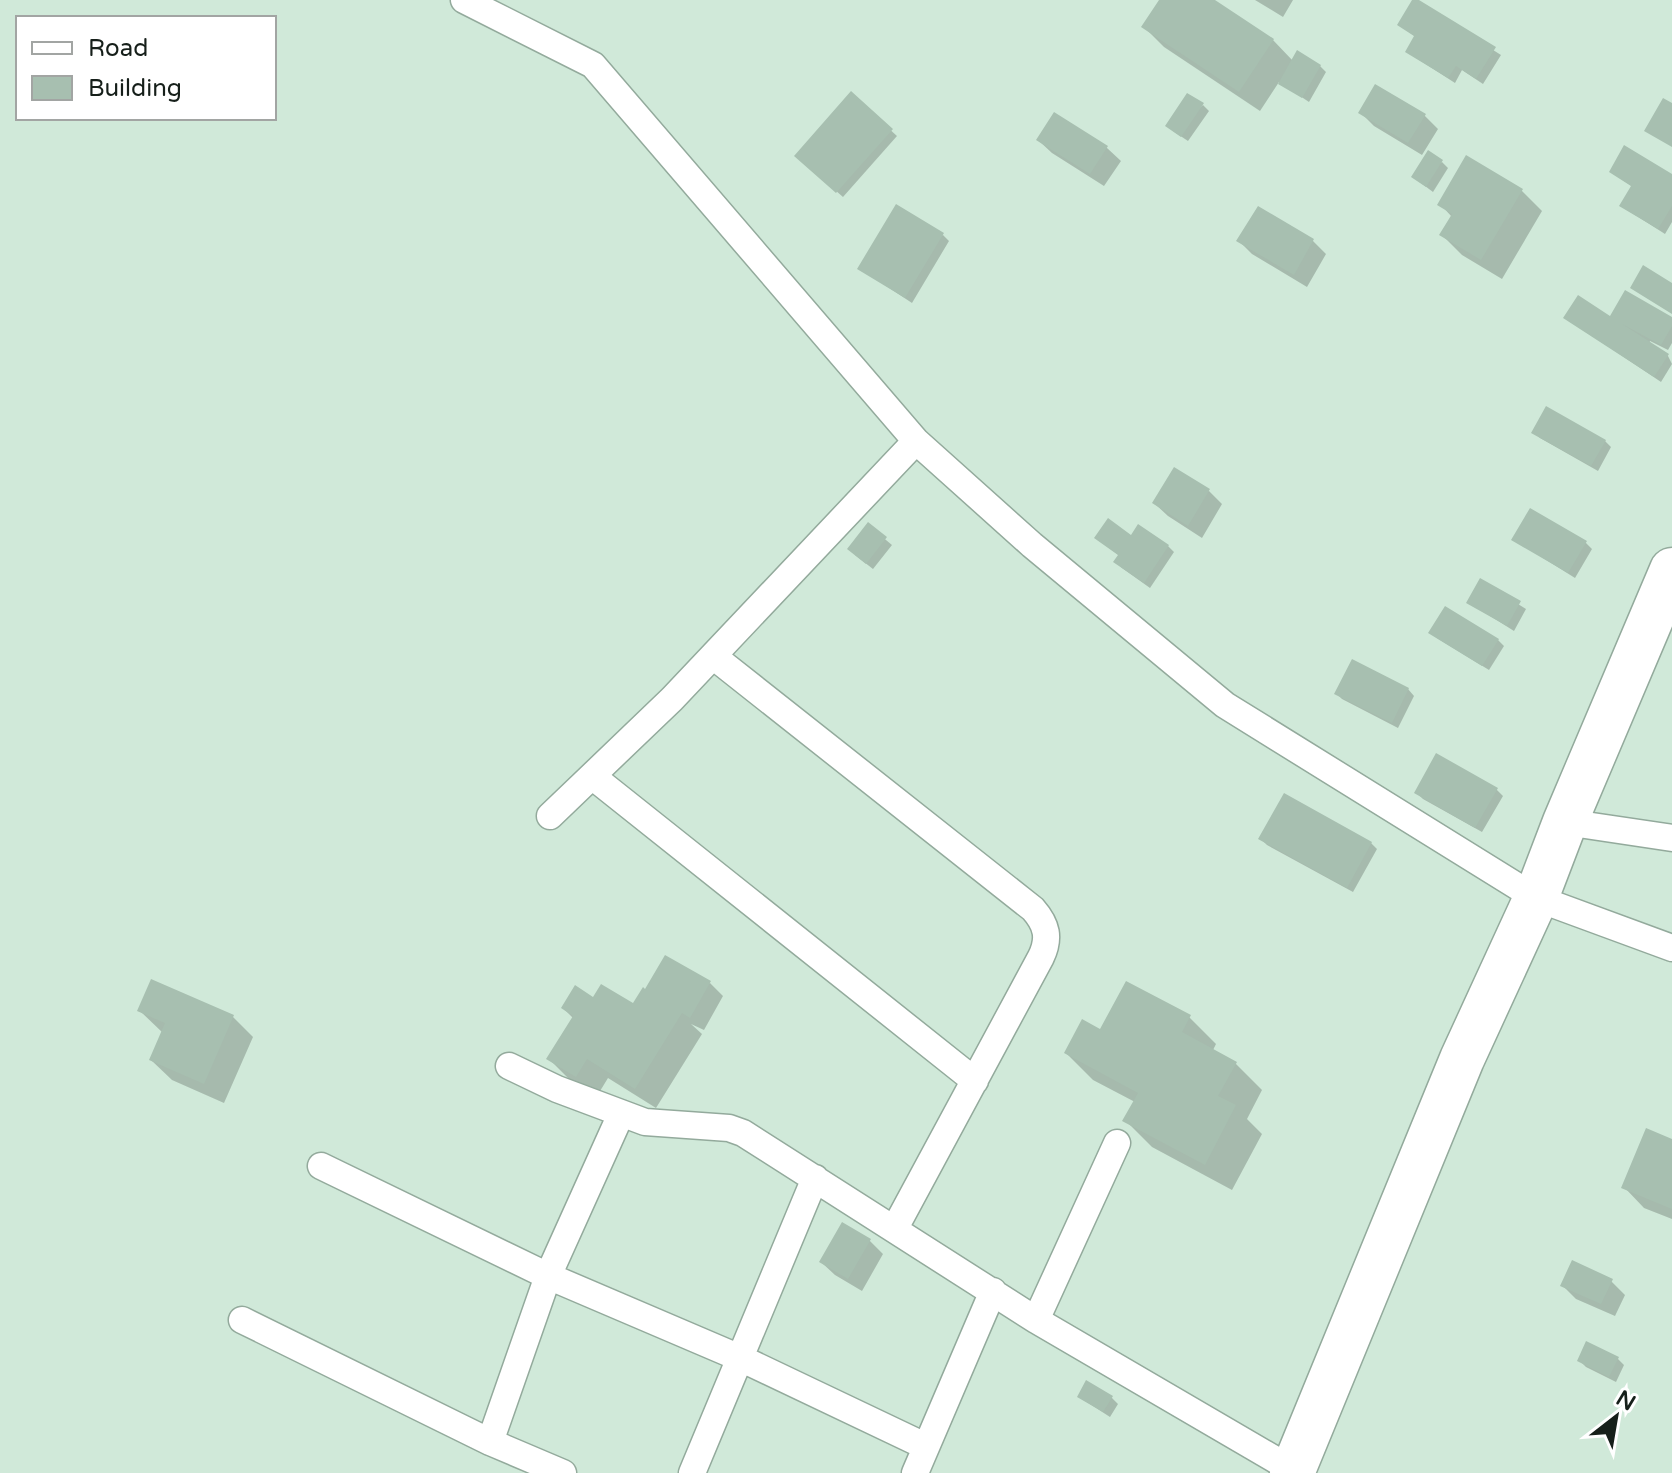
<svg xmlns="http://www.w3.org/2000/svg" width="1672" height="1473" viewBox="0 0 1672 1473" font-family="'Varela Round',sans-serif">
<rect width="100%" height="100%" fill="#d0e9d9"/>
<!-- shadow -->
<path fill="#0003" d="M1162,0H1211L1273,40L1293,61L1320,66L1326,72L1309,102L1279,82L1260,111L1164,47L1144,27Z
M1255,0H1293L1283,17Z
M1414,0L1501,55L1483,84L1462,70L1455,83L1407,52L1416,37L1399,25Z
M851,94L897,136L843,197L803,162Z
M1203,105L1209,111L1188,141L1173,131Z
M1360,112L1424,115L1438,129L1422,155L1374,126Z
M1055,114L1107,148L1121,161L1104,186L1052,153L1038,140Z
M1467,158L1522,191L1542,211L1502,279L1462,255L1442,235L1452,217L1440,204Z
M1442,162L1448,168L1433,192L1413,177Z
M1611,172L1672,176V222L1665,234L1621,206L1633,187Z
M1258,209L1313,241L1326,254L1307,287L1252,254L1239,241Z
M943,235L949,241L912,303L859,268Z
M1566,318L1672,320V343L1668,350L1650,341L1649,344L1668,356L1672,364L1661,382Z
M1534,432L1605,441L1611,447L1598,471L1540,438Z
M1209,491L1222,504L1202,538L1168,516L1154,503Z
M868,525L892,545L873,569L855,555Z
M1096,538H1132L1168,546L1174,552L1150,588L1122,568L1116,562L1120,556Z
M1513,539L1586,543L1592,549L1575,578Z
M1481,581L1526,609L1514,631L1468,602Z
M1437,638L1498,640L1504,646L1489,670Z
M1408,689L1414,696L1398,728L1342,699L1336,693Z
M1496,789L1503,796L1482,832L1423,799L1417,793Z
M1261,839L1371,843L1377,849L1353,892L1267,845Z
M710,983L723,996L704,1030L691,1024L702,1034L656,1108L608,1078L597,1096L569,1079L549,1059L574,1019L563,1008L594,1000L633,1006Z
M140,1011L233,1017L253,1037L224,1103L172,1080L151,1060L163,1033Z
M1189,1017L1216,1044L1213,1050L1235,1063L1262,1090L1247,1119L1262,1134L1232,1190L1152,1147L1125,1120L1135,1102L1093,1080L1066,1053L1101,1031Z
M1672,1141V1219L1644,1208L1624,1187Z
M869,1240L883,1254L862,1291L835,1275L821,1262Z
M1611,1281L1625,1295L1615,1316L1576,1299L1562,1285Z
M1618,1359L1624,1365L1616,1382L1586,1367L1580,1361Z
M1079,1397L1112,1398L1118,1404L1110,1417Z"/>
<!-- building -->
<path fill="#a7bfb0" d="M1159,0H1215L1274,39L1239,92L1141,27Z
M1412,0H1419L1496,47L1476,79L1456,66L1448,78L1405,52L1414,36L1397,25Z
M1297,50L1321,65L1302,98L1278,84Z
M1375,84L1426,114L1408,143L1358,113Z
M851,91L893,129L836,193L794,156Z
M1187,93L1204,103L1181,137L1165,126Z
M1663,98L1672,103V147L1644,131Z
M1054,112L1108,146L1090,174L1036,140Z
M1624,145L1672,174V206L1658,229L1619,206L1631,186L1609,172Z
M1428,150L1443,160L1426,187L1411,177Z
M1466,155L1523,189L1481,260L1439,235L1452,214L1437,205Z
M896,204L944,233L905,298L857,269Z
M1258,206L1314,239L1294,275L1236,241Z
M1643,265L1672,283V314L1630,288Z
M1625,290L1672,317V326L1661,345L1622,324L1669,354L1654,377L1563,318L1578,295L1610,316Z
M1546,406L1606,440L1591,466L1531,433Z
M1174,467L1210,489L1188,526L1152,503Z
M1530,508L1587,541L1568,573L1511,540Z
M1108,518L1131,535L1138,524L1169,545L1144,583L1113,562L1118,555L1094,538Z
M868,522L887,537L866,564L847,549Z
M1480,578L1521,601L1507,626L1466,603Z
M1445,606L1499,639L1482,666L1428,633Z
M1352,659L1409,688L1392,723L1334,694Z
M1436,753L1498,788L1475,828L1414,793Z
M1284,793L1372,842L1347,888L1258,839Z
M665,955L711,981L690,1018L682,1013L635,1089L587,1059L576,1077L546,1059L573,1016L561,1008L575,985L593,997L601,984L633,1003L643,987L645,989Z
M151,979L234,1015L204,1084L149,1060L165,1023L137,1011Z
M1126,981L1191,1015L1182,1032L1237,1062L1218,1096L1236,1105L1205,1165L1122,1121L1138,1093L1064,1053L1082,1019L1100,1029Z
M1646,1128L1672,1139V1209L1621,1188Z
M842,1222L871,1239L848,1279L819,1262Z
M1572,1260L1613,1279L1601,1304L1560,1286Z
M1586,1341L1619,1357L1609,1377L1577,1361Z
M1086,1380L1113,1396L1103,1412L1077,1397Z"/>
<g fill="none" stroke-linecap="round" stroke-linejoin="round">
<defs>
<path id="minor" d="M464,0L593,65L916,441L1032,545L1225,705L1536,898L1672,948
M713,656L1033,909C1047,925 1050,938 1041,957L895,1228
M592,776L975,1081
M550,816L672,699L916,441
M1565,822L1672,838
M509,1066L557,1089L645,1122L729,1128L743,1133L1036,1320L1293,1470
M321,1166L548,1276L740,1358L925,1446
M242,1320L490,1442L563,1473
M1036,1320L1117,1143
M490,1442L548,1276L621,1114
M692,1473L815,1178
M915,1473L993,1291"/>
<path id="trunk" d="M1292,1473L1462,1059L1536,898L1565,822L1672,570"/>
</defs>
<!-- minor casing -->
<use href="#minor" stroke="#93aa9c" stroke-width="29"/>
<!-- trunk casing -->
<use href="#trunk" stroke="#93aa9c" stroke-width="47"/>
<!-- minor -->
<use href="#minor" stroke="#fff" stroke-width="26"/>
<!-- trunk -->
<use href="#trunk" stroke="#fff" stroke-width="44"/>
</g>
<!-- legend -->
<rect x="16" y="16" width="260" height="104" fill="#ffffff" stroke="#a2a5a3" stroke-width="2"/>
<rect x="32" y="42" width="40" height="12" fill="#ffffff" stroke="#a2a5a3" stroke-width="2"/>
<text x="88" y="56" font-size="24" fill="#161f1a">Road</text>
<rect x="32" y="76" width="40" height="24" fill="#a7bfb0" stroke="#a2a5a3" stroke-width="2"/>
<text x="88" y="96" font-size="24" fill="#161f1a">Building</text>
<!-- north arrow -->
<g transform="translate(1616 1417) rotate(31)" stroke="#ffffff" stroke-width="6" paint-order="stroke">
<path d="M0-6L14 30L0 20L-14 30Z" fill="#161f1a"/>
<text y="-12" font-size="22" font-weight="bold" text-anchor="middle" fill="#161f1a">N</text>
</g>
</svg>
